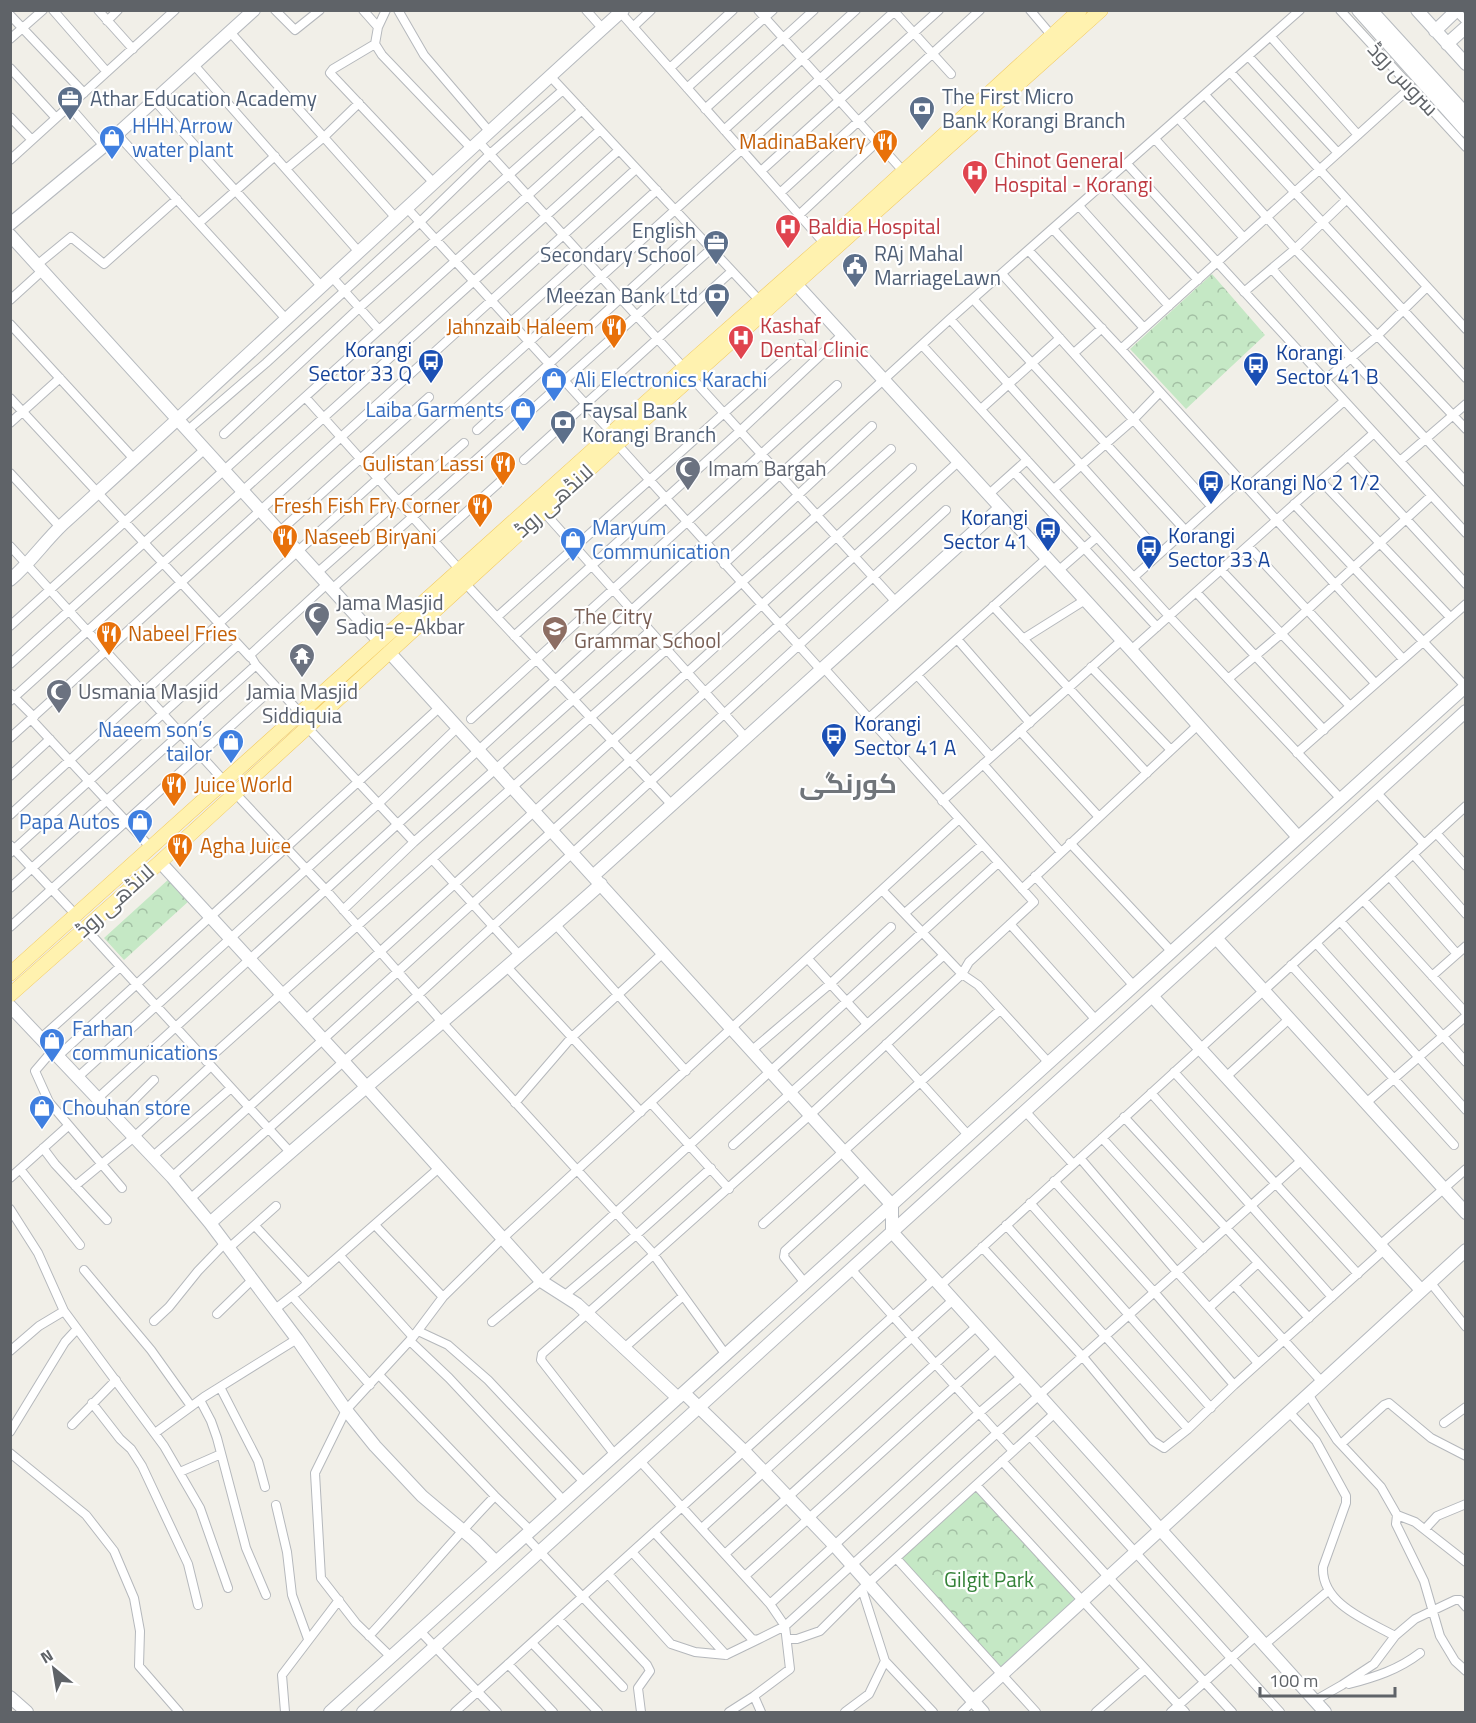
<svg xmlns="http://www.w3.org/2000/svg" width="1476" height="1723" viewBox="0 0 1476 1723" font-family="'Titillium Web',Cairo,sans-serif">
<defs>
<pattern id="park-crowns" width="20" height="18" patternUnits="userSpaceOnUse" patternTransform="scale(1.5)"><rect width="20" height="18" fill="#c5e8c5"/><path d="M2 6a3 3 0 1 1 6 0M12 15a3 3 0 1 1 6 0" fill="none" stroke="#a3c0a4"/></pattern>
</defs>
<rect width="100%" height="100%" fill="#f1efe8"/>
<!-- park -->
<path fill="url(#park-crowns)" d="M1212,274L1265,335L1186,409L1130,349Z
M170,878L190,900L124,960L104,938Z
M976,1485L1083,1600L1002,1674L896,1558Z"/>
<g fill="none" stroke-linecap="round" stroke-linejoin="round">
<defs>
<path id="street" d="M53,10L107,72
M98,10L133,49
M275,10L295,30L320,10
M363,10L378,27
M386,10L378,27L375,44L382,55L471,148
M398,10L424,55L489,131
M586,10L603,29
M758,10L904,172
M893,10L951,74
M1030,10L1052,36
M1340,10L1466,147
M1455,10L1466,21
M621,13L825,244
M10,15L84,93
M107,21L118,10
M633,27L651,10
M230,32L396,218
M1271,37L1358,135
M10,39L43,10
M375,44L333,69L330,73L434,183
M1249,57L1338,153
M194,65L359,252
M10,68L56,118
M670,68L733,10
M1231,73L1466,329
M550,76L760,301
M687,88L773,10
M1205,95L1466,378
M154,100L322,287
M69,106L104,146
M705,109L814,10
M10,117L32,140
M1179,119L1295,249L1466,429
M724,130L856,10
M117,134L287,320
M1155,139L1244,238
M478,141L684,368
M10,160L175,10
M1127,164L1466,533
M286,169L324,137L359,103
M761,171L939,10
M1107,182L1198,280
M780,193L980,10
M1079,206L1169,306
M407,208L612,433
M799,215L877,142
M199,223L275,156
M1053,229L1144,328
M1029,251L1121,349L1403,659
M37,265L71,237L104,264L177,199
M1272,269L1350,357L1466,482
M1002,274L1211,506
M332,277L379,330
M1244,292L1295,249L1346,200
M973,299L1185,530
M10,300L43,270
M950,319L1160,553
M511,322L657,190
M10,324L135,460
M403,345L619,150
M922,345L1169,616L1341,799
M1121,349L1411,87
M1074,353L1102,328
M691,377L895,601
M1325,380L1378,335L1427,287
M305,397L460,570
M10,398L250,657
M981,409L1060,338
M10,423L60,378
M188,430L266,363L420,222L490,154L563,90
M477,430L694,231
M224,434L359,308L582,110
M617,444L820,669
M1348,456L1466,584
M524,460L732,271
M1400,461L1466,404
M1014,472L1157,627
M10,473L60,527
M1321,481L1450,617
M1247,488L1344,401
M1054,489L1133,420L1160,392
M988,495L1027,460
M1294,504L1465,686
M543,511L746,738
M280,531L429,397
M434,541L502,480
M10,546L225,782
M1248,546L1375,683
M724,564L872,426
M1221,570L1350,706
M1058,571L1097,537
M317,573L464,443
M1134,577L1240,481
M465,583L672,805
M332,589L711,249
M1196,592L1324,730
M993,606L1147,773
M497,617L801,344
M10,626L205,449
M514,636L740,431L842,335
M957,639L1030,723
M1023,639L1085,600
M1131,650L1374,433
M10,664L600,130
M1091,667L1171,750
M917,675L991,757
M1228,679L1281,634L1431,496
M11,694L34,717
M10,701L394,354
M301,714L256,665L250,655L327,584
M869,718L1047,558
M31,719L151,848
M471,719L837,385
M307,727L414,842
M1020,731L1099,817
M10,738L636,169
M1297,753L1466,604
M983,764L1061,852
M10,776L50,739
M1376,792L1424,844
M235,793L325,889L442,1022L651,1251L726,1355
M942,801L1122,640
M10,815L298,551L896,10
M1436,833L1466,866
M1070,843L1172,952
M10,845L76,915
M10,853L238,645
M1413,854L1466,914
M432,859L520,956
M1035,876L1134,986
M1389,876L1457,954
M10,888L256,665
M1022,889L1198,725
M882,890L962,974L978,985L1049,1063
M1363,900L1466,1013
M343,910L414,842L650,631
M905,913L982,845
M1340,921L1466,1062
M1010,924L1096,1020
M556,925L686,1071
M10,927L275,686
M85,928L290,1152
M1316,943L1466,1110
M808,959L867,1024
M1291,965L1454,1145
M507,967L641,1112
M1432,976L1466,946
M305,1020L912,468
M41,1038L120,967
M886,1044L968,1135
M53,1050L35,1071L49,1102L122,1188
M751,1051L830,984L891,927
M58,1056L440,707
M206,1061L891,449
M1174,1072L1358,1274
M1227,1076L1289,1019
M78,1077L378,804L458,727
M1151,1093L1332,1297
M98,1098L950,319L1300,10
M515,1103L571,1038L663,953
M651,1103L729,1189
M1366,1103L1466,1016
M1025,1111L1073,1164
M1124,1117L1309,1318
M116,1118L154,1080
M1102,1138L1203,1249
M733,1145L944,955
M43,1148L55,1164L107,1220
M152,1157L231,1088
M1080,1158L1177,1272L1258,1363
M20,1169L80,1245
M172,1177L958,462
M10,1178L68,1126
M1054,1181L1155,1293L1234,1385
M75,1186L133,1138L211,1066
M190,1199L418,995L946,510
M1030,1203L1211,1408
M10,1209L38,1253L64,1311L164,1446L200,1508L228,1588
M763,1224L1000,1010
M375,1225L443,1297
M1006,1225L1188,1429
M255,1226L308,1283
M1381,1244L1466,1169
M982,1247L1083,1357L1153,1441L1164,1448L1188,1429L1234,1385L1385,1249
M229,1248L276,1206
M340,1256L413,1337
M851,1269L1013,1451
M84,1270L151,1350L191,1406
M1430,1282L1466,1327
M805,1283L784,1257L785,1251L866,1177
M1234,1285L1322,1382
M940,1286L1466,806
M292,1296L370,1385
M564,1296L636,1235L711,1168
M1210,1307L1258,1263
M274,1310L301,1289L439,1168
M217,1314L252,1280
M154,1321L169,1307L198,1271L225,1243
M492,1322L541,1281L998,863
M418,1331L448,1345L488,1380L584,1482
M410,1341L449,1378L564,1501
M623,1349L683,1296
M10,1351L39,1326L64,1311
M380,1376L495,1496L531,1531
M220,1387L258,1461L265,1487
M1308,1394L1337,1440L1381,1487L1397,1515L1396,1524L1424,1581L1440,1636L1455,1661L1466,1671
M200,1400L211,1421L217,1438L246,1548L266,1595
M92,1403L120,1439L131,1449L142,1466L188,1564L198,1605
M1289,1412L1316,1441L1346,1496V1503L1323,1567C1321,1604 1368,1621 1395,1636
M1444,1423L1466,1407
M72,1425L116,1380
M10,1432L65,1342L77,1329
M155,1433L204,1397L297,1339
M1030,1436L1280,1712
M1341,1444L1384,1405L1389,1403L1431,1438L1466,1456
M10,1453L86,1515L114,1551L134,1598L140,1631L139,1666L179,1712
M615,1455L541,1360L542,1354L810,1115L962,974L969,962L1034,902L823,667
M640,1461L770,1604L785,1626L790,1669L754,1696L761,1712
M1002,1461L1232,1712
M180,1472L221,1454
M976,1485L1185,1712
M276,1505L287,1552L292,1595L308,1639
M1397,1515L1415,1522L1466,1562
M702,1528L953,1300
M1425,1529L1437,1516L1466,1504
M654,1532L752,1639L757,1640L785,1626L997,1433L1303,1159
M525,1536L647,1665L650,1671L638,1688L641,1712
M632,1552L726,1655
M725,1554L977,1326
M896,1558L1036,1712
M608,1574L671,1644L695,1652L726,1655L757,1640
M745,1576L997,1348
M862,1589L885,1661L933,1712
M770,1604L979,1413L1022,1376
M558,1619L623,1687
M420,1631L497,1712
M369,1636C412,1590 451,1541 495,1496
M787,1639H797L820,1631L862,1589L1055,1413
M532,1643L598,1712
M1264,1645L1328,1591
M391,1657L356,1623L321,1578L315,1473L346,1410L413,1337L443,1297L502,1239L959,819
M508,1664L553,1712
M1349,1684C1375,1677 1398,1670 1420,1653
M1314,1701L1342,1685L1374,1664L1395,1636L1415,1619L1455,1600H1460L1466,1607
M285,1712L282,1675L339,1600
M455,1712L934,1279
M729,1712L754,1696
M845,1712L869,1694L885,1661
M962,1712L973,1701
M1096,1712L1145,1669
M1171,1712L1256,1636"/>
<path id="secondary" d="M1358,10L1466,131
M1371,10L1466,114
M1417,10L1466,64
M1435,31L1457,10
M1447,44L1466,27
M10,224L104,146L254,10
M10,235L380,642
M796,284L1131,650L1298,837
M10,580C30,563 44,542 63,524C250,354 435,180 623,10
M389,652L892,1205V1232L1325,1712
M160,862L343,1061L541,1281L577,1304L678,1398
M593,876L1000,508
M1216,938L1466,1213
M1152,996L1421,1290
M10,1006L172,1177L210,1223L297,1339L346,1410L375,1446L422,1496L474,1540L496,1562
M210,1223C339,1108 472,999 601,884
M684,1393L744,1451L835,1546L983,1712
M10,1697L27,1712
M973,1701L1466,1250
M330,1712L1466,686
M363,1712L1466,711"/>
<path id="primary" d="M10,974L684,368L821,247L1080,10
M10,995L160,862L617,444L1101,10"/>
</defs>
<!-- street casing -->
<use href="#street" stroke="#b5b8bc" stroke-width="10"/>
<!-- secondary casing -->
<use href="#secondary" stroke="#b6babf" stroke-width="14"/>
<!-- primary casing -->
<use href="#primary" stroke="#f2c960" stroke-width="15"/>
<!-- street -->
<use href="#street" stroke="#fff" stroke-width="8"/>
<!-- secondary -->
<use href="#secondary" stroke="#fff" stroke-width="12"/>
<!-- primary -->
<use href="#primary" stroke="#fff2af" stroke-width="14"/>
</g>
<!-- icons -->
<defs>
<symbol id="office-pin" viewBox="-11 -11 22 30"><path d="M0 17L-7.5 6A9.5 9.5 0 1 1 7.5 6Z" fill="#5c6f8a" stroke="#fff"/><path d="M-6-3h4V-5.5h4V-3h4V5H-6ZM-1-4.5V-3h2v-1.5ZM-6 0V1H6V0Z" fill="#fff"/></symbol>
<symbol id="bank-pin" viewBox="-11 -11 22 30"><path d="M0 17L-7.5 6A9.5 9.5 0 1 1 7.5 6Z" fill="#5c6f8a" stroke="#fff"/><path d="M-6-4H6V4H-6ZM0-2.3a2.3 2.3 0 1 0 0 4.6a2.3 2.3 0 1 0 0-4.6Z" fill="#fff"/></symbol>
<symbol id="shop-pin" viewBox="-11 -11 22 30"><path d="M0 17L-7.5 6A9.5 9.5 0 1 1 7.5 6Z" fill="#3f7fe0" stroke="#fff"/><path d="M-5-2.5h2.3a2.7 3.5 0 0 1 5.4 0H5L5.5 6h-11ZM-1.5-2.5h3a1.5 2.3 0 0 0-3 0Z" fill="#fff"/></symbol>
<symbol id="restaurant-pin" viewBox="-11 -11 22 30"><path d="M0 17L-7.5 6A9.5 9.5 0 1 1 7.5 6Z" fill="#e8710a" stroke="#fff"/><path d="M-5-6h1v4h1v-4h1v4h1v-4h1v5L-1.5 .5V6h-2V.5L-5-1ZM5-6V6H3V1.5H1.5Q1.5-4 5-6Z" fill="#fff"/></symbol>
<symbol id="hospital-pin" viewBox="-11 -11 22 30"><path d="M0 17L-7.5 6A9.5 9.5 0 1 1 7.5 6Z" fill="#e0444e" stroke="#fff"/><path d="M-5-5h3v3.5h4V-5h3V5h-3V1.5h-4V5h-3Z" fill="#fff"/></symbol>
<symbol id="civic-pin" viewBox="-11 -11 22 30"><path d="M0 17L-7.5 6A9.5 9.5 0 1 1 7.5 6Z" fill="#5c6f8a" stroke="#fff"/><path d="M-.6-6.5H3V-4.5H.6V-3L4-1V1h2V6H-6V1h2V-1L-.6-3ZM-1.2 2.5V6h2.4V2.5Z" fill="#fff"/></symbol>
<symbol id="bus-pin" viewBox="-11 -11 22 30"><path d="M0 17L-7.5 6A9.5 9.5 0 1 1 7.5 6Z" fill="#1a4fb4" stroke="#fff"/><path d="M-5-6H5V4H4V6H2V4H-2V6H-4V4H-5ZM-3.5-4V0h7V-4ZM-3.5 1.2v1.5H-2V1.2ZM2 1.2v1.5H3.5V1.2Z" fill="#fff"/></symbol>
<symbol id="mosque-pin" viewBox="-11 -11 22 30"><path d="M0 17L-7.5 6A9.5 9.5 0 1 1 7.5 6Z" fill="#6b7280" stroke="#fff"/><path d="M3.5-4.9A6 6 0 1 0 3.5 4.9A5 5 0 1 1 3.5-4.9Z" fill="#fff"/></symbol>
<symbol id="school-pin" viewBox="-11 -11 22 30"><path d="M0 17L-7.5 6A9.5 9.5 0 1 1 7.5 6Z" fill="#8d6e63" stroke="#fff"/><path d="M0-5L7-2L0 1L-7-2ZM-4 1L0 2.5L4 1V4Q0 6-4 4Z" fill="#fff"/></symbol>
<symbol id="temple-pin" viewBox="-11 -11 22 30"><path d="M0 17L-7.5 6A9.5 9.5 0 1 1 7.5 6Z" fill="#6b7280" stroke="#fff"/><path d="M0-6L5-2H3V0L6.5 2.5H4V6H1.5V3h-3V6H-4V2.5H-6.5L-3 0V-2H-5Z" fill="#fff"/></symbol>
</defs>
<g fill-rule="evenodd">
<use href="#office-pin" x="55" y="84" width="30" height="40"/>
<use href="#bank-pin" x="907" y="94" width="30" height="40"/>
<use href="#shop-pin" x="97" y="123" width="30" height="40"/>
<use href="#restaurant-pin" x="870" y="127" width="30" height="40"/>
<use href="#hospital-pin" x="960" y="158" width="30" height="40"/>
<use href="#hospital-pin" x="773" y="212" width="30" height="40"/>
<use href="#office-pin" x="701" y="228" width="30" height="40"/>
<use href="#civic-pin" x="840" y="251" width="30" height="40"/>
<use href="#bank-pin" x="702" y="281" width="30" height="40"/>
<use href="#restaurant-pin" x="599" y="312" width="30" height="40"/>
<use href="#hospital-pin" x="726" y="323" width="30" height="40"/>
<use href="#bus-pin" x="416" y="347" width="30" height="40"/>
<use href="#bus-pin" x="1241" y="350" width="30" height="40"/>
<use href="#shop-pin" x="539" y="365" width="30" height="40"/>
<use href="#shop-pin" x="508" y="395" width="30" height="40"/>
<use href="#bank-pin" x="548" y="408" width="30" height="40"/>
<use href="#restaurant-pin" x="488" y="449" width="30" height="40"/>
<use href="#mosque-pin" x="673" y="454" width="30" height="40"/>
<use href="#bus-pin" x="1196" y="468" width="30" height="40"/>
<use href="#restaurant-pin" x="465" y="491" width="30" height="40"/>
<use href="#bus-pin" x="1033" y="515" width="30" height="40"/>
<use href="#restaurant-pin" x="270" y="522" width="30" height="40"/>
<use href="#shop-pin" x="558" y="525" width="30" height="40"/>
<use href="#bus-pin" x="1134" y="533" width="30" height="40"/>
<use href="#mosque-pin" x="302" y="600" width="30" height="40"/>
<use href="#school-pin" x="540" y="614" width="30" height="40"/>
<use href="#restaurant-pin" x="94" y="619" width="30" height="40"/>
<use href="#temple-pin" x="287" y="641" width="30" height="40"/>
<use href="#mosque-pin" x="44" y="677" width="30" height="40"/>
<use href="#bus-pin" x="819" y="721" width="30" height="40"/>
<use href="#shop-pin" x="216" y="727" width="30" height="40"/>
<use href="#restaurant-pin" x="159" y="770" width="30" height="40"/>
<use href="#shop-pin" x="125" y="807" width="30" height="40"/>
<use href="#restaurant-pin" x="165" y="831" width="30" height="40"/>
<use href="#shop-pin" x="37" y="1026" width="30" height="40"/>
<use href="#shop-pin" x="27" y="1093" width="30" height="40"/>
</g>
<g text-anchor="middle" stroke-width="4.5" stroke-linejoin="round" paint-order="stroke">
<!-- street labels -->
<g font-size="21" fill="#5f6368" stroke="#fff">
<text transform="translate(1403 79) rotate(47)" y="7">سروس روڈ</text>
<text transform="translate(554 501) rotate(-42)" y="7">لانڈھی روڈ</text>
<text transform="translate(115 901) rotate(-42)" y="7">لانڈھی روڈ</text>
</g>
<!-- service labels -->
<g font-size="21" fill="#4e5e75" stroke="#fff" text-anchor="start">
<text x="942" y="104">The First Micro<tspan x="942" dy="24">Bank Korangi Branch</tspan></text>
<text x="90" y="106">Athar Education Academy</text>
<text x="696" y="238" text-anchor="end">English<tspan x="696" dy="24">Secondary School</tspan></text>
<text x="874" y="261">RAj Mahal<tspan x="874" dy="24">MarriageLawn</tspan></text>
<text x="698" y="303" text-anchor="end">Meezan Bank Ltd</text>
<text x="582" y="418">Faysal Bank<tspan x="582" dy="24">Korangi Branch</tspan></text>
</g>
<!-- shop labels -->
<g font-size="21" fill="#366cbe" stroke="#fff" text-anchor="start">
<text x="132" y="133">HHH Arrow<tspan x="132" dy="24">water plant</tspan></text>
<text x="574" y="387">Ali Electronics Karachi</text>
<text x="504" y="417" text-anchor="end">Laiba Garments</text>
<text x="592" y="535">Maryum<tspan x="592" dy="24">Communication</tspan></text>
<text x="212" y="737" text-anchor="end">Naeem son’s<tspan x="212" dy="24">tailor</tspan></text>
<text x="120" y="829" text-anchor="end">Papa Autos</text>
<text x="72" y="1036">Farhan<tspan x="72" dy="24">communications</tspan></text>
<text x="62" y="1115">Chouhan store</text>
</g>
<!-- food labels -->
<g font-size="21" fill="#c56008" stroke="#fff" text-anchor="end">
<text x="866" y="149">MadinaBakery</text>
<text x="594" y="334">Jahnzaib Haleem</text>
<text x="484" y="471">Gulistan Lassi</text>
<text x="460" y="513">Fresh Fish Fry Corner</text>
<text x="304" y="544" text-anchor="start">Naseeb Biryani</text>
<text x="128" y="641" text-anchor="start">Nabeel Fries</text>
<text x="194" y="792" text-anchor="start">Juice World</text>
<text x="200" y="853" text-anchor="start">Agha Juice</text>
</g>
<!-- health labels -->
<g font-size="21" fill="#be3a42" stroke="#fff" text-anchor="start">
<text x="994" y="168">Chinot General<tspan x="994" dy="24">Hospital - Korangi</tspan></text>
<text x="808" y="234">Baldia Hospital</text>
<text x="760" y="333">Kashaf<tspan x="760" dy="24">Dental Clinic</tspan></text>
</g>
<!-- transit labels -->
<g font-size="21" fill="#164399" stroke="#fff" text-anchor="start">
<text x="412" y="357" text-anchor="end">Korangi<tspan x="412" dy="24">Sector 33 Q</tspan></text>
<text x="1276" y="360">Korangi<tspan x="1276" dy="24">Sector 41 B</tspan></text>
<text x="1230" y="490">Korangi No 2 1/2</text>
<text x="1028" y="525" text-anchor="end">Korangi<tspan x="1028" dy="24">Sector 41</tspan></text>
<text x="1168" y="543">Korangi<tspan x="1168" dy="24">Sector 33 A</tspan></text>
<text x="854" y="731">Korangi<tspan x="854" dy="24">Sector 41 A</tspan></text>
</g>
<!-- worship labels -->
<g font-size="21" fill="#5b616d" stroke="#fff" text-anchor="start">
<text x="708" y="476">Imam Bargah</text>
<text x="336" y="610">Jama Masjid<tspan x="336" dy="24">Sadiq-e-Akbar</tspan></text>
<text x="78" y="699">Usmania Masjid</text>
<text x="302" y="699" text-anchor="middle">Jamia Masjid<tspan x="302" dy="24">Siddiquia</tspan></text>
</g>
<!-- education labels -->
<g font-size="21" fill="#785e54" stroke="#fff" text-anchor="start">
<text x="574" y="624">The Citry<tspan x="574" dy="24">Grammar School</tspan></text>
</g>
<!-- park labels -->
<g font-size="21" fill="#348238" stroke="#fff">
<text x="989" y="1587">Gilgit Park</text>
</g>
<!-- district labels -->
<g font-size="27" font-weight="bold" fill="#70757a" stroke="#fff">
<text x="848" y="793">کورنگی</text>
</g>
</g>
<!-- border -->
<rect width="1476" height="1723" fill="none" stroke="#5f6368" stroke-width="24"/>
<!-- north arrow -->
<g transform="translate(54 1669) rotate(330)" stroke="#ffffff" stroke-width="4.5" paint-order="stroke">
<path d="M0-4.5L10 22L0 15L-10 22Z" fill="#5f6368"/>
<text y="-9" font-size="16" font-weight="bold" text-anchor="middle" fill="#5f6368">N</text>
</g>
<!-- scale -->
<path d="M1260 1687v9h135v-9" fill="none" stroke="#5f6368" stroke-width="3"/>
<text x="1269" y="1687" font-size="18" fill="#5f6368" stroke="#ffffff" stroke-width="4.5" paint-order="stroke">100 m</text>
</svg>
